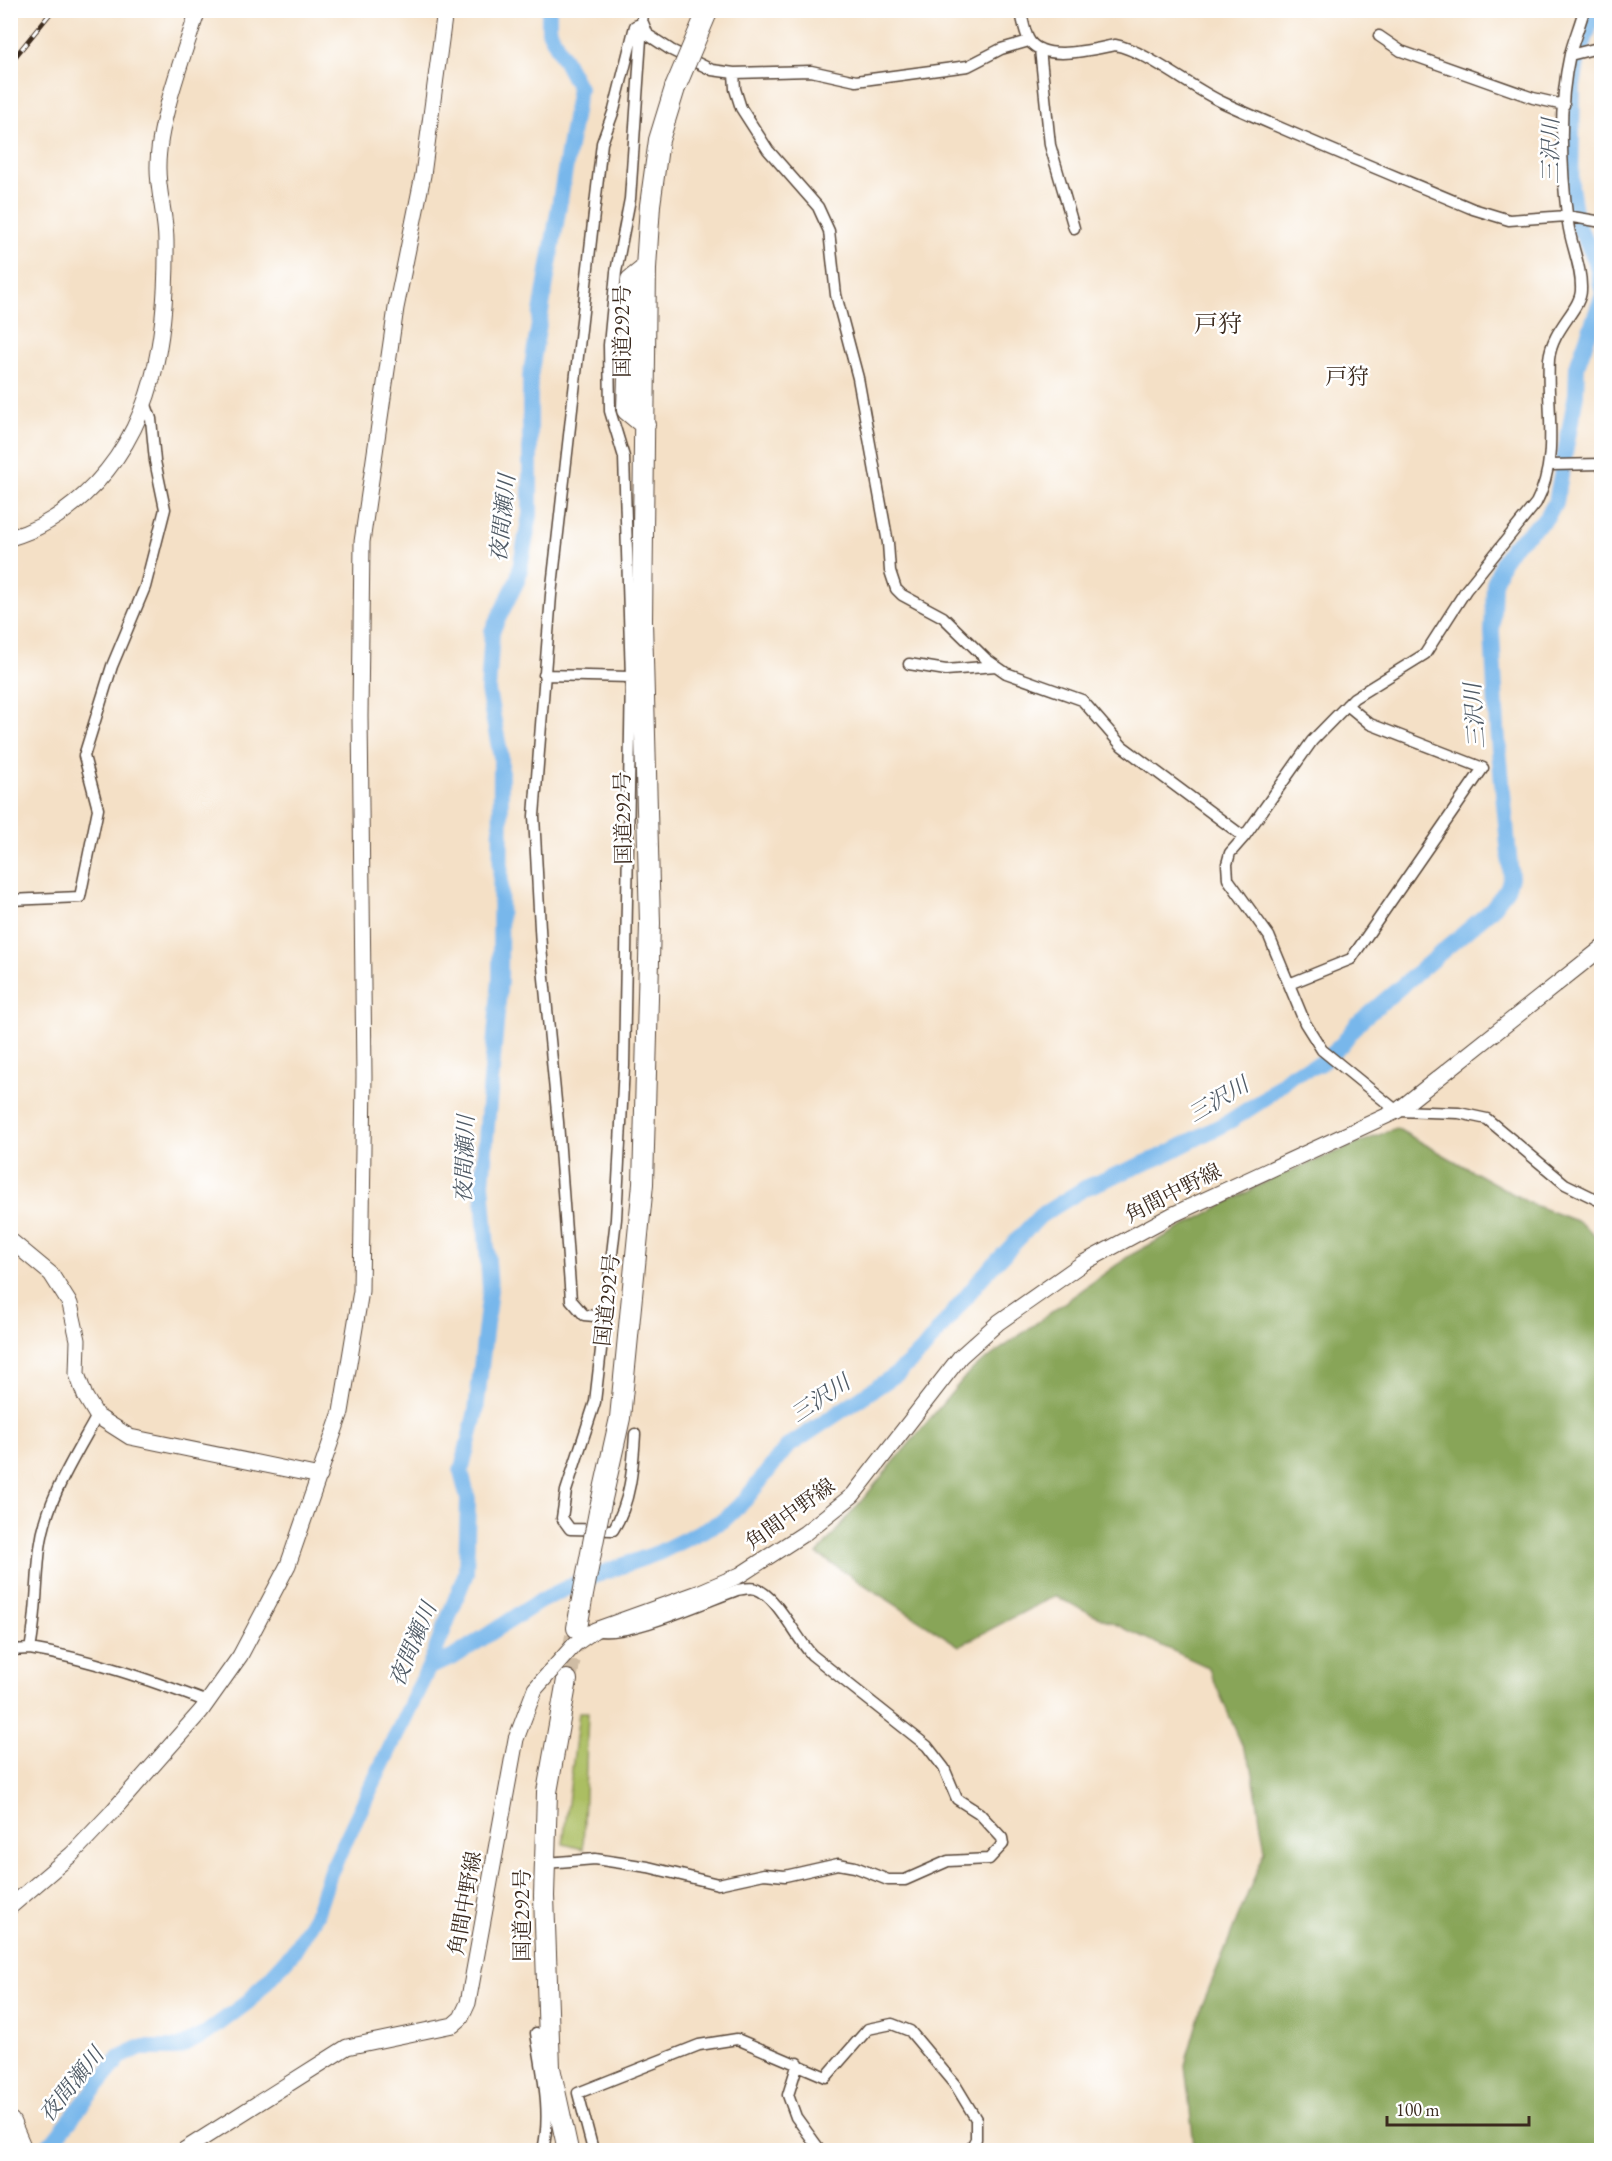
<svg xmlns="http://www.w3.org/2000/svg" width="1612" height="2161" viewBox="0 0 1612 2161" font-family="'EB Garamond','Noto Serif JP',serif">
<rect width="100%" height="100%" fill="#fff"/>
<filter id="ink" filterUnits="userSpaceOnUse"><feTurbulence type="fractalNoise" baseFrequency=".0167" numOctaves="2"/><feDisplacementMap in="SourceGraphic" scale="12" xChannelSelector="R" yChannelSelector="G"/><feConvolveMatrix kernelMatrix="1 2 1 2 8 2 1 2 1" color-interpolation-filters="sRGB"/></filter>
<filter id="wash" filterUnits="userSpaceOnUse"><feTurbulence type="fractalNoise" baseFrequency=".008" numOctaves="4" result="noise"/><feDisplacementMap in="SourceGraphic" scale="24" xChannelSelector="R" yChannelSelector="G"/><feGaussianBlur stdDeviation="1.35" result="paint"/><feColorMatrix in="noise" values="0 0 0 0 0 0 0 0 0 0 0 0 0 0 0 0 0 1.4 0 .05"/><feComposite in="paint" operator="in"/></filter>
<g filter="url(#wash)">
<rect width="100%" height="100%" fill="#f4e0c6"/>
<!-- green -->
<path fill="#abbe62" stroke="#737440" stroke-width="1.5" d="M579,1712H588L583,1849L563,1844Z"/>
<!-- forest -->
<path fill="#88a558" stroke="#62683b" stroke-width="1.5" d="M1396,1128L1531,1204L1579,1222L1601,1240V2150H1192L1194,2146L1185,2065L1201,2008L1265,1851L1252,1768L1208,1667L1054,1596L959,1646L817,1554L969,1372L1129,1256L1273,1178Z"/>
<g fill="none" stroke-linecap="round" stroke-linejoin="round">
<!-- river -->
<path stroke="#78b7eb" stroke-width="16" d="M1595,10L1577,62L1573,87L1571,187L1577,224L1595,259L1602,290
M429,1667L452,1658L540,1601L585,1579L658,1553L724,1520L745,1500L787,1447L898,1373L922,1351L983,1276L1040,1216L1085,1188L1162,1156L1230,1121L1261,1101L1293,1074L1320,1064L1342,1044L1358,1023L1490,911L1507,889L1511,877L1497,729L1492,632L1494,584L1502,562L1512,547L1546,518L1556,502L1576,394L1577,366L1602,297
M41,2150L54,2140L120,2057L139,2048H178L205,2034L249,2001L294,1951L316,1915L330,1873L429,1667L466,1573L468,1499L461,1472L476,1411L490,1289L482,1183L500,979L501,757L488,691L492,631L518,579L530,515V377L579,88L549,31V10"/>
</g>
</g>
<g filter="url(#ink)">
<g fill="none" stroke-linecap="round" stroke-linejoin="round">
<!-- highway-tunnel -->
<path stroke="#cfbca4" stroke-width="20" stroke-dasharray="20 10" stroke-linecap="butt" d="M567,1680L575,1636"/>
<defs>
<path id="street" d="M1020,10C1023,19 1024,30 1028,38C1040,64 1094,49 1115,45C1147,51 1191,88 1224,103C1306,140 1390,174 1473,209L1509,220L1567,216L1602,222
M1584,10C1580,25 1574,39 1570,54C1558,107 1561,169 1568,223C1571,246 1582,267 1581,290C1581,309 1552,329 1549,359C1546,408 1560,458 1536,503L1466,590L1425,654L1354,698L1312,741L1244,837L1230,853L1227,864L1228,879L1269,936L1305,1023L1322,1050L1397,1111L1459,1113L1487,1119L1565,1184L1602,1202
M643,23L648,35L671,50L712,70L734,73L811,71L856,81L968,66L1001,49L1029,41
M1379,36L1401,51L1533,98L1564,105
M1040,49L1050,145L1074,228
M1570,55L1602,47
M734,73L735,89L741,108L768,150L818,207L829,231L836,295L858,378L888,543L890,571L896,589L902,595L943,617L986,659L1006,673L1082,700L1122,746L1244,837
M1550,465L1602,464
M909,664L946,670L996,666
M544,675L631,677
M10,900L80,897L98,809L84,756L112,666L145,587L165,509L155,461L151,419L146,405
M1289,984L1351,959L1483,768L1370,724L1347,705
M605,1317L584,1315L571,1300L558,1122L541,947L534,816L551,595L602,143L614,110L635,26L643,23
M635,1434C633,1466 631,1502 613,1530L570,1529L562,1518L566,1491L595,1402L616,1219L624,1066L631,677L624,457L610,411L609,345L616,272L630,199L643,10
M30,1649C91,1659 150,1680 208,1702
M10,1650L30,1649C37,1615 36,1582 40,1548C46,1500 74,1458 97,1416
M546,1863L595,1859L648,1867L718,1884L764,1874L785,1876L838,1864L855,1867L888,1880H905L948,1861L989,1859L1003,1844L1002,1838L979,1813L957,1799L944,1768L927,1746L812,1655C796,1638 777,1596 756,1589C751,1587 743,1589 737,1590C706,1601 624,1639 595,1630
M536,2033C542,2072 552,2111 543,2150
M798,2063L788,2095L796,2117L820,2150
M593,2150L578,2093L699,2045L737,2039L826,2077L868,2029L892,2024L910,2031L956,2086L976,2119V2139L970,2150"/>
<path id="secondary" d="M10,538C39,530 62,515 84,495C156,429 167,334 166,241C166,217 158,193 158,169C157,124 184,54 198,10
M10,1240L51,1274L70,1304L78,1340L77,1374L85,1396L97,1416L130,1437L320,1476
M10,1907L72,1854L110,1814L201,1711L240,1656L288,1565L341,1412L361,1291L364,1076L360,716L362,542L396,308L423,175L445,10
M184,2150L347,2047L453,2025L461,2018L468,2003L516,1739L535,1689L575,1644L595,1630L698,1593L740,1575L805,1533L853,1495L960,1357L999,1322L1083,1263L1172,1215L1397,1111L1602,948"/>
<path id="highway" d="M645,425L627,410L631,280L646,268
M599,1512L620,1418L643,1184L650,923L642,621L646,268L650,205L659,140L675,88
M577,1628L581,1605
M567,1680L547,1792L544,1896L550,2068L568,2150
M10,2122L22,2150"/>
</defs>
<!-- street casing -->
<use href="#street" stroke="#574537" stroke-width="13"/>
<!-- secondary casing -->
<use href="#secondary" stroke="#574537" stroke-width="17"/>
<!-- highway casing -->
<use href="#highway" stroke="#574537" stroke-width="22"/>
<!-- street -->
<use href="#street" stroke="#fff" stroke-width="10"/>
<!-- secondary -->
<use href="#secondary" stroke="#fff" stroke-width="15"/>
<!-- highway -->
<use href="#highway" stroke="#fff" stroke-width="20"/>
<defs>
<path id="rail" d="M10,63L53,10"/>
</defs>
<!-- rail casing -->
<use href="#rail" stroke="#3b2a1e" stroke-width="5"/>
<!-- rail -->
<use href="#rail" stroke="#fff" stroke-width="3" stroke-dasharray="9" stroke-linecap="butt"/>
<defs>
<path id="highway-bridge" d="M675,88L708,10
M581,1605L599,1512"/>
</defs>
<!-- highway-bridge casing -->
<use href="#highway-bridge" stroke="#574537" stroke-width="22" stroke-linecap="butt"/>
<!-- highway-bridge -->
<use href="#highway-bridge" stroke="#fff" stroke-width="20"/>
</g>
</g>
<g text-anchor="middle" stroke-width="5" stroke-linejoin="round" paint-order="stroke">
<!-- street labels -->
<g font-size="21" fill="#3b2a1e" stroke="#fff">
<text transform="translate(622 331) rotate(-90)" y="7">国道292号</text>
<text transform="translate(623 818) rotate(-91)" y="7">国道292号</text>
<text transform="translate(1173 1193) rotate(-27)" y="7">角間中野線</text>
<text transform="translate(607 1300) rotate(-84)" y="7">国道292号</text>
<text transform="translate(790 1514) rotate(-36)" y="7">角間中野線</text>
<text transform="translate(465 1903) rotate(-80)" y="7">角間中野線</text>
<text transform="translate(522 1915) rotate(-90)" y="7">国道292号</text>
</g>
<!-- water labels -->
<g font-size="22" font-style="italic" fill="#505b66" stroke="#fff">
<text transform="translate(1550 151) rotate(-90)" y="8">三沢川</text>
<text transform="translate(502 518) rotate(-84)" y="8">夜間瀬川</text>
<text transform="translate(1474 716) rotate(-94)" y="8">三沢川</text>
<text transform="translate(1218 1099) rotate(-31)" y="8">三沢川</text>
<text transform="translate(464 1159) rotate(-88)" y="8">夜間瀬川</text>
<text transform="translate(820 1398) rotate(-34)" y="8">三沢川</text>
<text transform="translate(412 1644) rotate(-67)" y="8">夜間瀬川</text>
<text transform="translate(71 2084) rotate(-51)" y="8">夜間瀬川</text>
</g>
<!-- neighbourhood labels -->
<g font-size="22" fill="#3b2a1e" stroke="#fff">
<text x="1347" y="384">戸狩</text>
</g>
<!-- quarter labels -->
<g font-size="24" fill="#3b2a1e" stroke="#fff">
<text x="1218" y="332">戸狩</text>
</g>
</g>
<!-- margin -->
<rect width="1612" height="2161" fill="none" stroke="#fff" stroke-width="36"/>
<!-- scale -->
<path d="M1387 2116v9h142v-9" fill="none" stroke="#3b2a1e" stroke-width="3"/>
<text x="1396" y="2116" font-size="18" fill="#3b2a1e" stroke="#ffffff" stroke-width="4.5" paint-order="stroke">100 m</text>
</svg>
